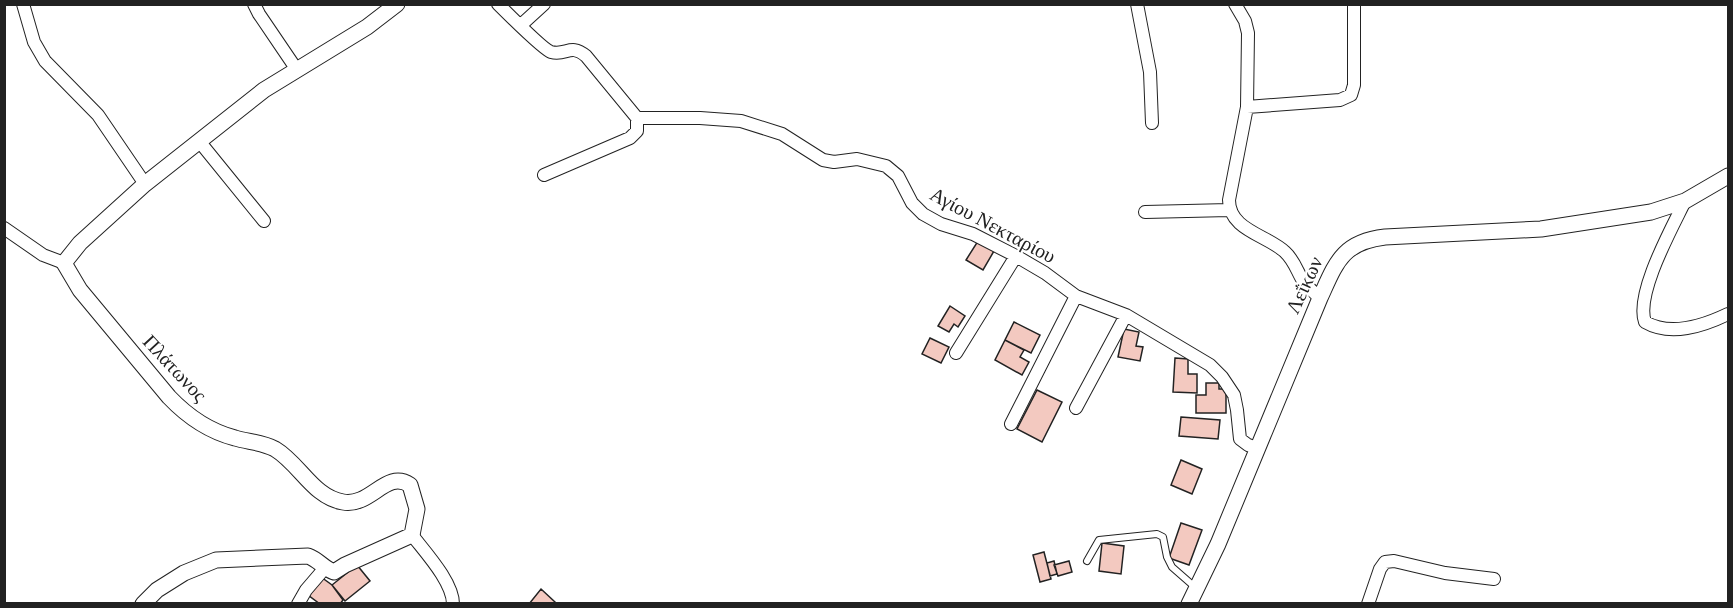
<svg xmlns="http://www.w3.org/2000/svg" width="1733" height="608" viewBox="0 0 1733 608" font-family="'PT Serif',serif">
<rect width="100%" height="100%" fill="#fff"/>
<!-- building -->
<path fill="#f3c9c0" stroke="#222" stroke-width="1.5" d="M978,241L994,251L983,270L966,260Z
M950,306L965,316L958,327L954,324L949,332L938,326Z
M1014,322L1040,335L1031,353L1005,340Z
M1124,329L1139,332L1136,346L1143,347L1140,361L1118,357Z
M930,338L949,347L941,363L922,354Z
M1005,340L1024,350L1020,357L1029,362L1022,375L995,360Z
M1175,358L1188,359V374H1197V393L1173,392Z
M1206,383H1219V389H1226V413H1196V395H1206Z
M1037,390L1062,402L1042,442L1017,429Z
M1181,417L1220,420L1218,439L1179,436Z
M1181,460L1202,469L1192,494L1171,485Z
M1181,523L1202,530L1189,565L1169,558Z
M1102,543L1124,546L1121,574L1099,571Z
M1044,552L1051,579L1040,582L1033,555Z
M1054,561L1057,574L1050,576L1047,563Z
M1069,561L1072,572L1058,576L1054,565Z
M357,565L370,581L345,601L332,585Z
M321,577L332,585L343,600L340,604H320L308,595Z
M541,589L555,602L553,604H529Z"/>
<g fill="none" stroke-linecap="round" stroke-linejoin="round">
<defs>
<path id="service" d="M1087,561L1099,540L1157,534L1163,537L1167,557L1172,567L1196,588"/>
<path id="minor" d="M23,4L34,42L45,61L98,115L145,184
M254,4L259,14L297,70
M498,4C507,13 544,50 551,52C567,56 570,43 586,56L637,118H700L741,121L782,134L823,160L834,162L857,159L886,166L898,176L912,203L923,214L941,224L973,234L1016,256L1045,273L1076,296L1126,315L1210,365L1222,377L1234,395L1237,410L1240,439L1248,445L1257,448
M1137,4L1150,72L1152,123
M1235,4L1245,21L1248,33L1247,107L1229,200C1229,230 1267,235 1285,252C1294,260 1297,271 1303,281C1307,287 1314,292 1320,298
M521,25L544,4
M1247,107L1340,100L1351,95L1354,85V4
M199,141L264,221
M544,175L630,138L637,131V118
M1685,201C1672,228 1635,294 1645,322C1671,337 1703,326 1728,314
M1145,212L1229,210
M4,228L43,255L64,263
M956,353L1016,256
M1076,408L1126,315
M1011,424L1076,296
M412,535C425,552 453,582 453,604
M298,604L306,590L324,569
M1368,604L1380,569L1385,562L1394,561L1445,573L1494,579"/>
<path id="tertiary" d="M143,604L157,590L184,573L216,560L308,556C319,560 323,568 334,572L345,565L412,535L417,509L410,485C386,469 371,507 343,502C313,497 300,464 275,449C262,442 248,442 235,438C208,431 188,417 169,397L80,290L64,263L80,243L145,184L264,90L367,27L397,4
M1189,604L1218,544L1320,298C1336,263 1342,242 1385,237L1541,229L1651,212L1685,201L1728,176"/>
</defs>
<!-- service casing -->
<use href="#service" stroke="#222" stroke-width="8"/>
<!-- minor casing -->
<use href="#minor" stroke="#222" stroke-width="14"/>
<!-- tertiary casing -->
<use href="#tertiary" stroke="#222" stroke-width="17"/>
<!-- service -->
<use href="#service" stroke="#fff" stroke-width="6"/>
<!-- minor -->
<use href="#minor" stroke="#fff" stroke-width="12"/>
<!-- tertiary -->
<use href="#tertiary" stroke="#fff" stroke-width="15"/>
</g>
<g text-anchor="middle" stroke-width="4.5" stroke-linejoin="round" paint-order="stroke">
<!-- street labels -->
<g font-size="20" fill="#222" stroke="#fff">
<text transform="translate(993 225) rotate(28)" y="7">Αγίου Νεκταρίου</text>
<text transform="translate(1304 285) rotate(-65)" y="7">Λεΐκων</text>
<text transform="translate(175 368) rotate(47)" y="7">Πλάτωνος</text>
</g>
</g>
<!-- border -->
<rect width="1733" height="608" fill="none" stroke="#222222" stroke-width="12"/>
</svg>
